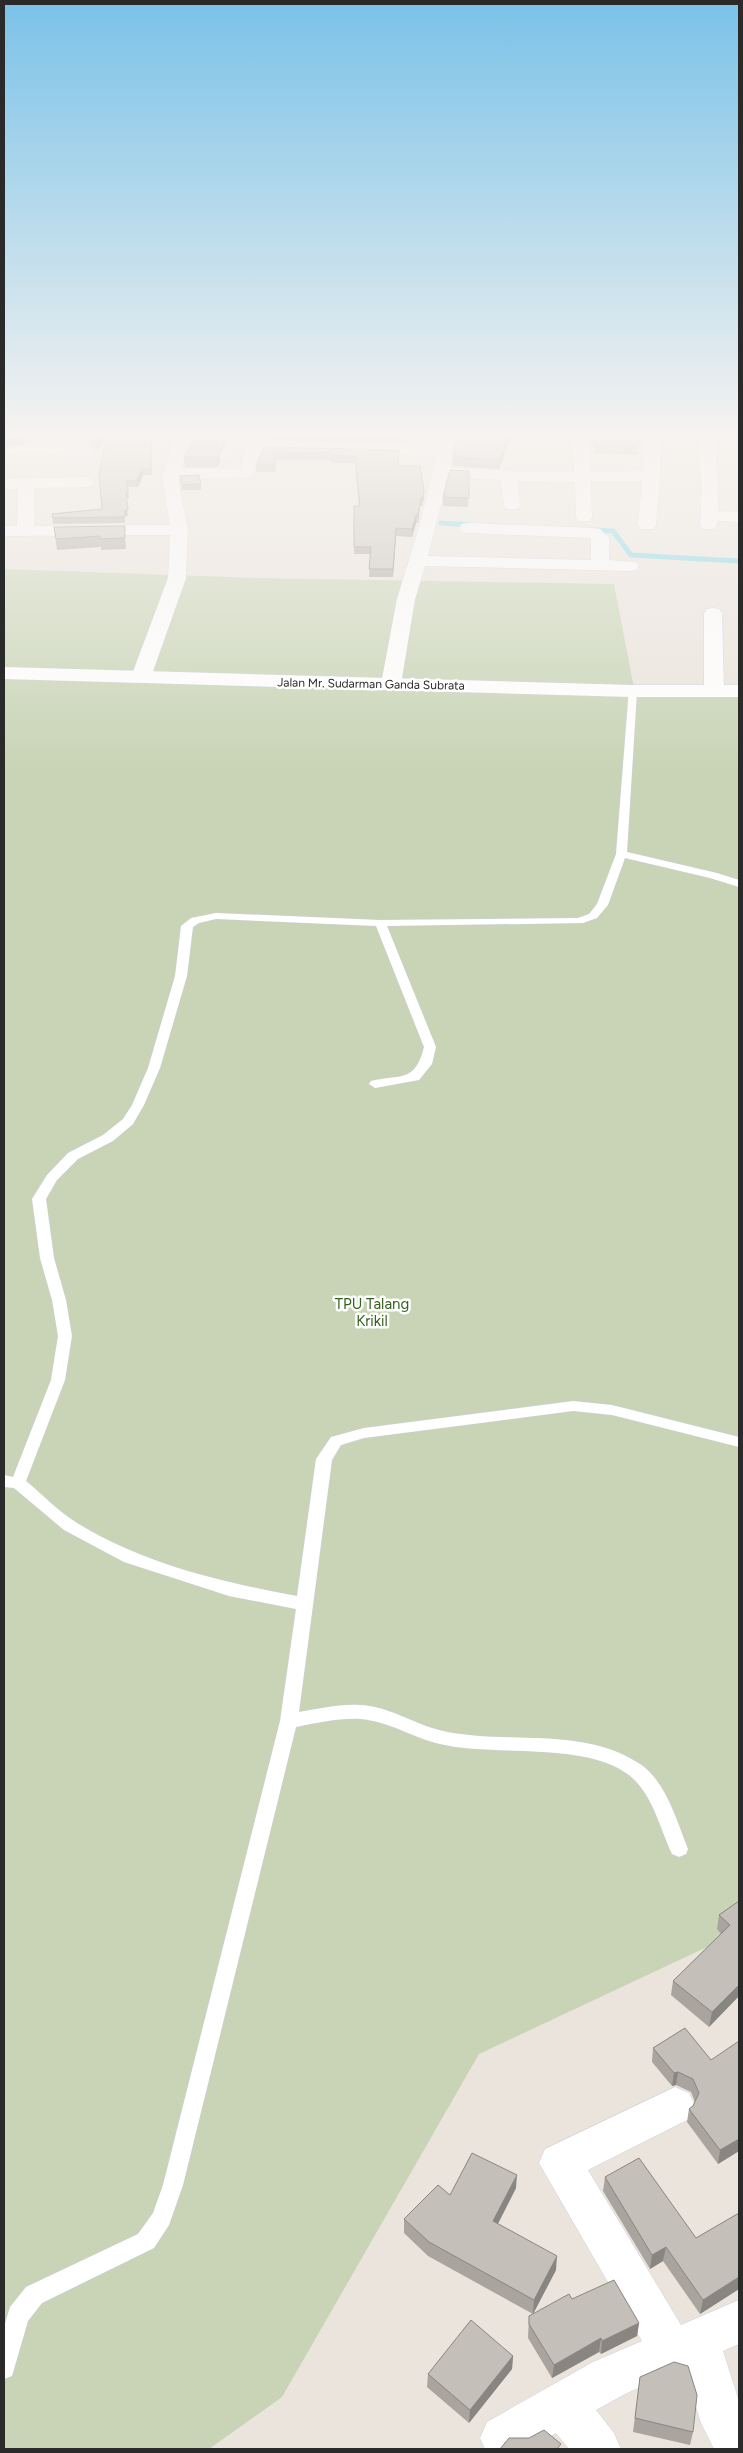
<svg xmlns="http://www.w3.org/2000/svg" width="743" height="2453" viewBox="0 0 743 2453" font-family="Figtree,sans-serif">
<rect width="100%" height="100%" fill="#ebe4dd"/>
<!-- cemetery -->
<path fill="#c8d4b5" d="M4,569L257,578L614,584L634,688L739,693V1932L479,2054L282,2397L209,2449H4Z"/>
<g fill="none" stroke-linecap="round" stroke-linejoin="round">
<!-- stream -->
<path stroke="#76d6e8" stroke-width="5" d="M441,523L471,525
M592,530L613,531L631,555L739,561"/>
<defs>
<path id="service" d="M201,455H228L232,457L228,459H198L197,457Z
M629,689L637,691L627,852L717,873L739,880V887L710,878L625,858L608,905L597,918L583,923L387,926L436,1047L432,1064L419,1080L375,1088L369,1084L371,1081C401,1074 415,1083 424,1047L376,926L216,919L199,923L193,927L187,976L160,1068L144,1105L133,1124L113,1141L78,1159L57,1180L46,1199L54,1258L66,1300L72,1336L65,1380L26,1481C43,1495 59,1512 77,1523C144,1564 221,1582 297,1596L316,1459L331,1437L364,1428L573,1401L612,1405L739,1437V1447L612,1415L573,1411L364,1438L341,1445L332,1460L299,1712C319,1709 339,1704 359,1705C388,1706 412,1723 439,1730C504,1746 581,1725 640,1764C666,1781 677,1822 688,1849L686,1854L679,1857L672,1854C660,1829 653,1794 629,1775C585,1741 494,1757 440,1744C413,1738 389,1721 360,1719C339,1718 317,1723 296,1727L183,2185L169,2225L154,2248L42,2303L28,2321L12,2376L4,2379V2327L10,2307L26,2287L138,2234L153,2213L163,2185L280,1721L296,1609L229,1596L124,1562L64,1530L14,1488L4,1487V1475L13,1477L51,1380L58,1336L52,1300L40,1258L32,1199L47,1175L68,1153L103,1135L123,1119L132,1105L148,1068L175,976L181,926L191,918L216,913L380,920L578,918L589,914L597,904L616,854Z"/>
<path id="minor" d="M177,432H193L181,469H240L252,432H268L265,442L439,446L442,432H458L450,468L528,472H574L573,432H589L590,472L644,471V432H660V473L656,525L653,529H641L638,525L642,481H591L592,517L590,521H578L576,517L575,482L518,481L520,505L518,509H506L504,505L501,480L448,477L428,556L591,560V540L590,538L468,533L462,532L459,528L462,524L468,523L594,528L600,529L609,538V560L636,562L639,566L636,570L630,571L425,566L415,599L401,684L398,688H384L381,684L397,599L419,527L437,456L263,452L252,477L178,479L188,530L186,578L151,677L148,681H134L131,677L168,578L170,535L4,536V526H17L18,489H4V479L86,477L92,479L94,482L92,485L86,487L34,488V526L170,525L162,477Z
M698,432H714L718,485V511L739,512V522L718,521L715,529H703L700,525L702,485Z
M10,446H89L97,451L89,456L4,454V449Z
M713,608L719,609L722,613L724,690L721,694H707L704,690V613L707,609Z
M675,2087L689,2093L695,2106L689,2119L588,2170L681,2325L739,2300V2344L723,2351L739,2401V2449H714L701,2423L684,2368L625,2394L596,2410L614,2433L621,2449H569L556,2433L528,2449H485L480,2438L487,2422L593,2362L642,2341L539,2163L545,2149Z"/>
<path id="tertiary" d="M4,667L632,685H739V697H632L4,679Z"/>
</defs>
<!-- service casing -->
<use href="#service" stroke="#cbd0db" stroke-width="1"/>
<!-- minor casing -->
<use href="#minor" stroke="#cbd0db" stroke-width="1"/>
<!-- tertiary casing -->
<use href="#tertiary" stroke="#cbd0db" stroke-width="1"/>
<!-- service -->
<use href="#service" fill="#fff" fill-rule="evenodd"/>
<!-- minor -->
<use href="#minor" fill="#fff" fill-rule="evenodd"/>
<!-- tertiary -->
<use href="#tertiary" fill="#fff" fill-rule="evenodd"/>
</g>
<!-- wall -->
<path fill="#a9a49e" d="M4,432H75L25,435V444L4,446Z
M93,432H152V475H143L138,487H128L129,498H126L128,516H125V523L53,524L52,514L102,509L107,434L98,450L93,446L92,440Z
M195,432H229L222,453H219L220,461L217,467H185L184,457L190,450V447Z
M268,432H400L399,443L268,440Z
M459,432H512L499,469L452,466L453,457Z
M590,432H639L638,455L595,453Z
M264,447L399,450L398,466L424,491V498L422,506H420L418,523H416L412,537L396,536L393,577H369L370,554H354V506H359L355,463H331V460H275L276,472H256V465Z
M469,471L468,507L443,506V497Z
M180,476L201,484V490H182Z
M54,527L125,537L126,549L101,550V547L57,550Z
M739,1901V1996L709,2027L671,1995L673,1981L721,1934L717,1929L719,1915Z
M685,2028L739,2151L718,2164L687,2122L689,2109L693,2106L695,2102L691,2092L676,2085L672,2086L652,2062L653,2048Z
M605,2177L696,2238L739,2213V2289L700,2314L663,2261L650,2269L603,2191Z
M516,2188L498,2224L556,2270L533,2314L428,2256L404,2233V2219L450,2195Z
M572,2299L639,2323L637,2336L601,2354L599,2352L552,2378L528,2338L529,2316Z
M513,2356L512,2369L469,2423L427,2387L428,2374Z
M640,2377L693,2432L690,2445L633,2432Z"/>
<!-- shaded-wall -->
<path fill="#898681" d="M24,432L25,444L4,446V439Z
M104,432H107V434L98,450V444Z
M227,432H229L222,453V448Z
M509,432H512L499,469L500,460Z
M219,450L220,461L217,467V457Z
M142,469L143,475L138,487L137,480Z
M424,491V498L422,506L423,498Z
M421,498L420,506L418,523V515Z
M416,515V523L412,537V529Z
M396,528V536L393,577V569Z
M739,1985V1996L709,2027L712,2012Z
M678,2072L676,2085L672,2086L674,2073Z
M739,2139V2151L718,2164L720,2150Z
M517,2175L516,2188L492,2235L493,2221Z
M666,2247L663,2261L650,2269L652,2255Z
M557,2256L556,2270L533,2314L534,2300Z
M739,2277V2289L700,2314L703,2300Z
M639,2323L637,2336L601,2354L602,2341Z
M601,2338L599,2352L552,2378L554,2365Z
M513,2356L512,2369L469,2423L470,2410Z"/>
<!-- building -->
<path fill="#c4bfb8" stroke="#898681" d="M4,432H24V438L4,439Z
M93,432H104L98,444L92,440Z
M108,432H151V469H142L137,480L126,481L128,491H126L128,510H125V517L53,518L52,514L102,509L99,474Z
M195,432H227L222,448L190,447Z
M268,432H400V436L267,433Z
M459,432H509L500,460L453,457Z
M593,432H639V445L596,443Z
M264,447L399,450L398,466H420L424,491L423,498H421L418,515H416L412,529L396,528L393,569H369L371,547H354V506H360L355,456L331,455V452L274,453L275,465H256Z
M187,450H219L217,457H184Z
M450,470L469,471V498L443,497Z
M199,475L201,484L182,485L180,476Z
M125,526V538L100,539V536L56,539L54,527Z
M739,1901V1985L712,2012L673,1981L730,1925L719,1915Z
M685,2028L711,2060L739,2041V2139L720,2150L689,2109L693,2106L699,2093L693,2079L678,2072L674,2073L653,2048Z
M472,2153L517,2175L493,2221L557,2256L534,2300L429,2242L404,2219L438,2185L450,2195Z
M639,2158L696,2238L739,2213V2277L703,2300L666,2247L652,2255L605,2177Z
M614,2280L639,2323L602,2341L601,2338L554,2365L529,2324V2316L569,2294L572,2299Z
M471,2320L513,2356L470,2410L428,2374Z
M674,2362L688,2366L697,2395L693,2432L635,2418L640,2377Z
M544,2430L561,2444L557,2449H500L509,2438H529Z"/>
<!-- sky -->
<linearGradient id="sky" x2="0" y2="1"><stop stop-color="#7ac2e8"/><stop offset="0.56" stop-color="#f6f3f0"/><stop offset="1" stop-color="#f6f3f0" stop-opacity="0"/></linearGradient>
<rect width="743" height="775" fill="url(#sky)"/>
<g text-anchor="middle" stroke-width="5" stroke-linejoin="round" paint-order="stroke">
<!-- far-street labels -->
<g font-size="12" fill="#2a2a2a" stroke="#fff">
<text transform="translate(371 684) rotate(1)" y="4">Jalan Mr. Sudarman Ganda Subrata</text>
</g>
<!-- park labels -->
<g font-size="15" fill="#34631e" stroke="#fff">
<text x="372" y="1309">TPU Talang<tspan x="372" dy="17">Krikil</tspan></text>
</g>
</g>
<!-- border -->
<rect width="743" height="2453" fill="none" stroke="#2a2a2a" stroke-width="10"/>
</svg>
